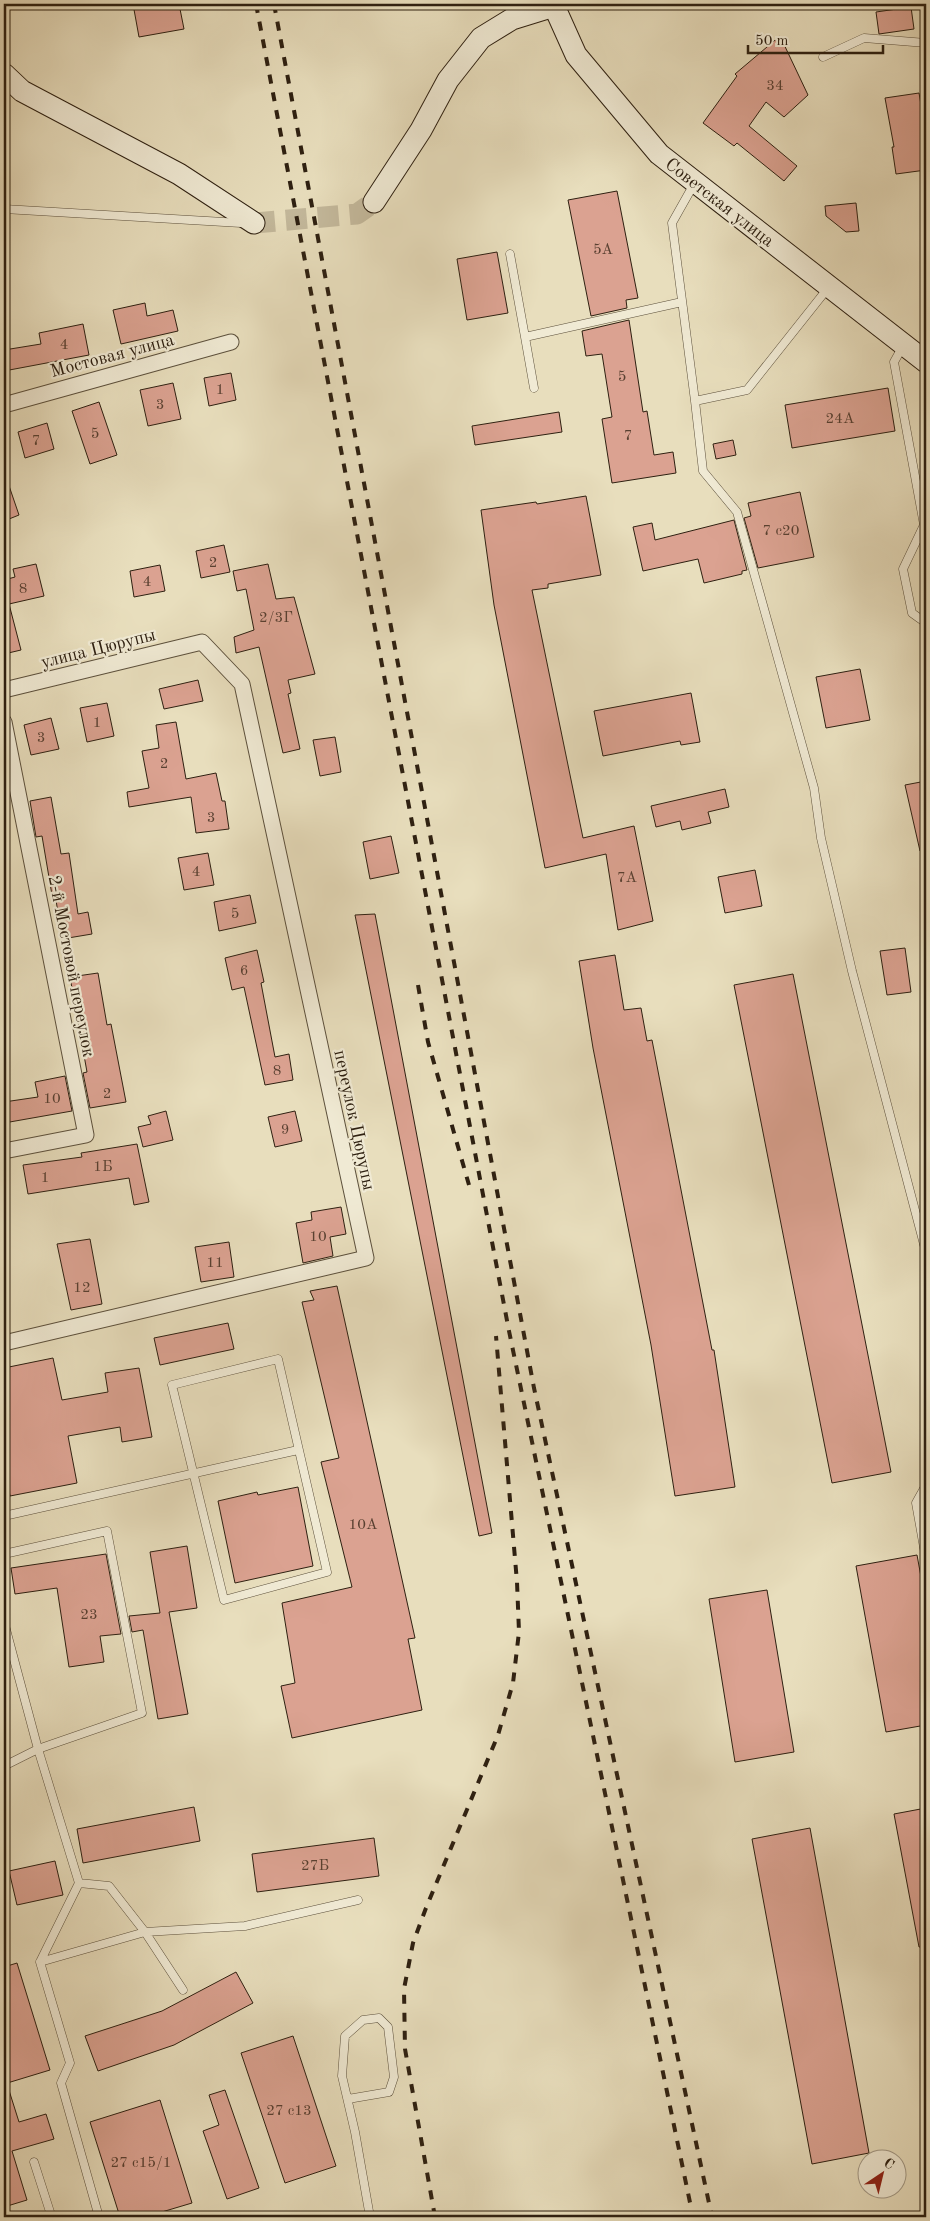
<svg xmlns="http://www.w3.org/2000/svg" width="930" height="2221" viewBox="0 0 930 2221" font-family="'Old Standard TT',serif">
<rect width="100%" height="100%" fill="#e8debd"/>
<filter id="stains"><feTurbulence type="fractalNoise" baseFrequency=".004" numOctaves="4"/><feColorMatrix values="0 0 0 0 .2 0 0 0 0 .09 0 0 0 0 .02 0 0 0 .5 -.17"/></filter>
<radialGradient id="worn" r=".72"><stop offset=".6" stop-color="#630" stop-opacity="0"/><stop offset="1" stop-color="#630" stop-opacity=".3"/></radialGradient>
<!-- building -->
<path fill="#dba291" stroke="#2e2011" d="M133,4H179L184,29L139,37Z
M911,7L914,29L879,34L876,12Z
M780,36L808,95L784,117L766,102L749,126L797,166L784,181L737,143L734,146L703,123L737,76L735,74Z
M919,93L926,134V170L896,174L892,147H894L885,98Z
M617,191L638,298L626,300L627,308L591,316L568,200Z
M856,203L859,231L846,232L826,216L825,206Z
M497,252L508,313L467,320L457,259Z
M145,303L147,316L173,310L178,331L121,344L113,310Z
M629,320L643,412L647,411L654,455L673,452L676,473L612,483L602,419L612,417L602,354L586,356L582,331Z
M83,324L89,355L4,371V350L41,344L39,333Z
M231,373L236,400L209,406L204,378Z
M173,383L181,419L148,426L140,390Z
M888,388L895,431L792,448L785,405Z
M99,402L117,455L90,464L72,411Z
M559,412L562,432L475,445L472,426Z
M47,423L54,449L25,458L18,432Z
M733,440L736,455L716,459L713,444Z
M4,477H6L19,515L4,521Z
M800,492L814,557L758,568L744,518L751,516L748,503Z
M586,496L601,575L548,584V588L532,590L583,838L634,826L653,921L618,930L606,854L545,868L494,605L481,510L536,502L537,504Z
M734,520L747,570L742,571V574L704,583L698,559L643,571L633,527L652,523L655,540Z
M224,545L230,572L201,578L196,551Z
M36,564L44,596L9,604L21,650L4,654V580L15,577L13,569Z
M268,564L276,599L294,597L315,674L288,680L291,693L288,694L300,749L283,753L259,647L236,653L234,637L254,630L246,589L237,591L233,571Z
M160,565L165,591L134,597L130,571Z
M860,669L870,720L826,728L816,677Z
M198,680L203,701L164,709L159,689Z
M691,693L700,742L681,745L680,741L603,756L594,711Z
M107,703L114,736L87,742L80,708Z
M51,718L59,749L31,755L24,725Z
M176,722L186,779L216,773L222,801H225L229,829L196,833L191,797L129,807L127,792L149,788L142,751L159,748L156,725Z
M335,737L341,772L320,776L313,740Z
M926,781V850L920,851L905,785Z
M725,789L729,807L708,812L711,823L682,830L680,821L656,827L651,806Z
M51,797L61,854L69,853L78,914L88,912L92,934L62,939L56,900L53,901L42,836L36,837L30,801Z
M391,836L399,873L370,879L363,842Z
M208,853L214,885L184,890L178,858Z
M755,870L762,906L725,913L718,877Z
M250,895L256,923L219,931L214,902Z
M375,914L492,1533L479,1536L355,915Z
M905,948L911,992L887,995L880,951Z
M257,950L264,982L261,983L275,1057L289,1054L293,1080L265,1085L244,987L232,990L225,958Z
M615,955L624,1010L641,1008L647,1041L652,1040L712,1350H714L735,1487L675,1496L651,1345L593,1048L579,961Z
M98,973L107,1025L111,1024L126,1102L90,1108L83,1073L87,1072L70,977Z
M793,974L891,1472L832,1483L734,985Z
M65,1076L72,1111L4,1123V1102L38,1097L35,1082Z
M166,1111L173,1140L143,1147L138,1127L151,1124L148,1116Z
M295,1111L302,1141L275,1147L268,1117Z
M137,1144L149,1202L134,1205L129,1178L28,1194L23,1165L82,1157L81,1153Z
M341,1207L346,1234L330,1237L333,1256L303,1263L296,1223L312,1220L311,1212Z
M90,1239L102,1304L71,1310L57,1244Z
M229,1242L234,1277L201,1282L195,1247Z
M337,1286L415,1638L408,1639L422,1710L292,1738L281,1686L295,1683L282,1603L352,1587L321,1462L339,1458L302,1302L314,1300L310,1291Z
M228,1323L234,1349L160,1365L154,1338Z
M53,1358L62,1400L108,1392L105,1373L139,1368L152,1437L122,1442L120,1427L68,1436L77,1483L10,1496L4,1463V1368Z
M298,1487L313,1566L235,1583L218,1501L257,1492L258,1495Z
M187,1546L197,1608L169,1612L188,1714L158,1719L143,1630L132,1632L129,1616L160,1613L150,1552Z
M106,1554L121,1634L100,1636L104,1662L69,1667L57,1588L15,1594L11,1568Z
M917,1555L926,1604V1725L886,1732L856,1566Z
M767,1590L794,1752L735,1762L709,1599Z
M194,1807L200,1841L83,1863L77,1829Z
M926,1808V1947H919L894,1814Z
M810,1828L869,2153L812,2164L752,1839Z
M374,1838L379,1876L257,1892L252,1854Z
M55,1861L63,1895L17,1905L9,1871Z
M17,1963L50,2070L4,2084V1967Z
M236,1972L253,2003L174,2045L98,2071L85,2036L162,2011Z
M293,2036L336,2166L285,2183L241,2053Z
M7,2084L19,2122L46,2114L54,2139L12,2151L27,2200L4,2207V2085Z
M225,2090L259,2188L227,2199L203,2131L219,2125L209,2095Z
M160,2100L192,2203L145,2217H120L90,2122Z"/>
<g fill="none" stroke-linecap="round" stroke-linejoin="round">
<!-- secondary-tunnel -->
<path stroke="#c3b89b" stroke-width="21" stroke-dasharray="21 11" stroke-linecap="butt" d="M254,223L357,214L374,202"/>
<defs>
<path id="service" d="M823,57L864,38L926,43
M694,184L672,223L695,401L747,390L828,288
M4,209L241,223
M510,254L525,337
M903,346L894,362L924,525L903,569L912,613L926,623
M534,388L525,337L682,302
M695,401L703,471L737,512L814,788L821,838L852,971L926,1252
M278,1359L327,1572L224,1600L172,1385Z
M926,1485L916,1503L926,1559
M4,1516L298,1450
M4,1554L107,1531L142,1713L38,1749L4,1766
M4,1622L38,1749L79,1883L40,1962L70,2063L61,2083L99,2217
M79,1883L109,1886L145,1932L245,1926L358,1900
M40,1962L145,1932L183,1990
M348,2099L389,2092L394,2077L388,2027L379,2018L363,2020L345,2036L342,2076L355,2132L370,2217
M34,2162L51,2215L42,2217"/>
<path id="minor" d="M4,405L231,342
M4,690L202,642L242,684L366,1258L4,1343
M4,722L86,1135L4,1151"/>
<path id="secondary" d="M4,74L22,91L179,174L254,223
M374,202L421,130L448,80L481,38L512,19L554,6L576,55L659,154L926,362"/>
</defs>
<!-- service casing -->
<use href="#service" stroke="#5c503c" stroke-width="9"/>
<!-- minor casing -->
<use href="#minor" stroke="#5c503c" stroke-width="17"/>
<!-- secondary casing -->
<use href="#secondary" stroke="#2e2011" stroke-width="23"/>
<!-- service -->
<use href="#service" stroke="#f0ead4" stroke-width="8"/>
<!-- minor -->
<use href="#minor" stroke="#f0ead4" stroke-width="15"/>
<!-- secondary -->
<use href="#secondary" stroke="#f0ead4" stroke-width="21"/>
<!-- rail -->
<path stroke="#2e2011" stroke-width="4" stroke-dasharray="9 9" stroke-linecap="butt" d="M256,4L509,1331L693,2217
M274,4L534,1388L712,2217
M418,985L428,1042L469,1185
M435,2217L405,2049L404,1989L413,1943L426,1908L498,1735L513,1683L519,1632L517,1582L496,1336"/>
</g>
<g text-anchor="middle" stroke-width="4.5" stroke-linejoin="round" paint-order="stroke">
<!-- number labels -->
<g font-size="15" fill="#594031">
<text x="775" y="90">34</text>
<text x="603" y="254">5А</text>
<text x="64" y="349">4</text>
<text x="622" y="381">5</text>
<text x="220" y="394">1</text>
<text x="160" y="409">3</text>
<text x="840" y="423">24А</text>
<text x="95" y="438">5</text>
<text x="628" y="440">7</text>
<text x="36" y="445">7</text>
<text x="781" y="535">7 с20</text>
<text x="213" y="567">2</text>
<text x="147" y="586">4</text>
<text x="23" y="593">8</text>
<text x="276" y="622">2/3Г</text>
<text x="97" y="727">1</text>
<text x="41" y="742">3</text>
<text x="164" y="768">2</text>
<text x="211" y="822">3</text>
<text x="196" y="876">4</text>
<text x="627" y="882">7А</text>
<text x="235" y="918">5</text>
<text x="244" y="975">6</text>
<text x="277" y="1075">8</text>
<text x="107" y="1098">2</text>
<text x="52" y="1103">10</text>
<text x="285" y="1134">9</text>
<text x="103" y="1171">1Б</text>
<text x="45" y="1182">1</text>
<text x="318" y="1241">10</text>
<text x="215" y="1267">11</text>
<text x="82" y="1292">12</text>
<text x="363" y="1529">10А</text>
<text x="89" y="1619">23</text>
<text x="315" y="1870">27Б</text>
<text x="289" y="2115">27 с13</text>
<text x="141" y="2167">27 с15/1</text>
</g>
<!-- street labels -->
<g font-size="18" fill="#2e2011" stroke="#f0ead4">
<text transform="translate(720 202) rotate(38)" y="6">Советская улица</text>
<text transform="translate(112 355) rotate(-15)" y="6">Мостовая улица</text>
<text transform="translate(98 648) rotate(-14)" y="6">улица Цюрупы</text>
<text transform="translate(72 966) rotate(79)" y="6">2-й Мостовой переулок</text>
<text transform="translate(355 1120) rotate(78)" y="6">переулок Цюрупы</text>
</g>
</g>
<!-- margin -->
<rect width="930" height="2221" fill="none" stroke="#e8debd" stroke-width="20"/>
<rect x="5" y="5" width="920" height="2211" fill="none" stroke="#2e2011" stroke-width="2.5"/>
<rect x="10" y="10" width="910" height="2201" fill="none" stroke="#2e2011"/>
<!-- north arrow -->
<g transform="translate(882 2174) rotate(35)"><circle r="24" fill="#f0ead4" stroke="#a29986"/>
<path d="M0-4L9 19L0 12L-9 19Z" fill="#8f2418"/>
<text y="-8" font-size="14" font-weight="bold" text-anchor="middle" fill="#2e2011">С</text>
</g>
<!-- scale -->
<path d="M748 45v8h135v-8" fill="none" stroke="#2e2011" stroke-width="2.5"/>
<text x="755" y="45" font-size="15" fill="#2e2011" stroke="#f0ead4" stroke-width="4" paint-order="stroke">50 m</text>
<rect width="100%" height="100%" filter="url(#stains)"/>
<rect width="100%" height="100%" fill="url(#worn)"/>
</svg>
